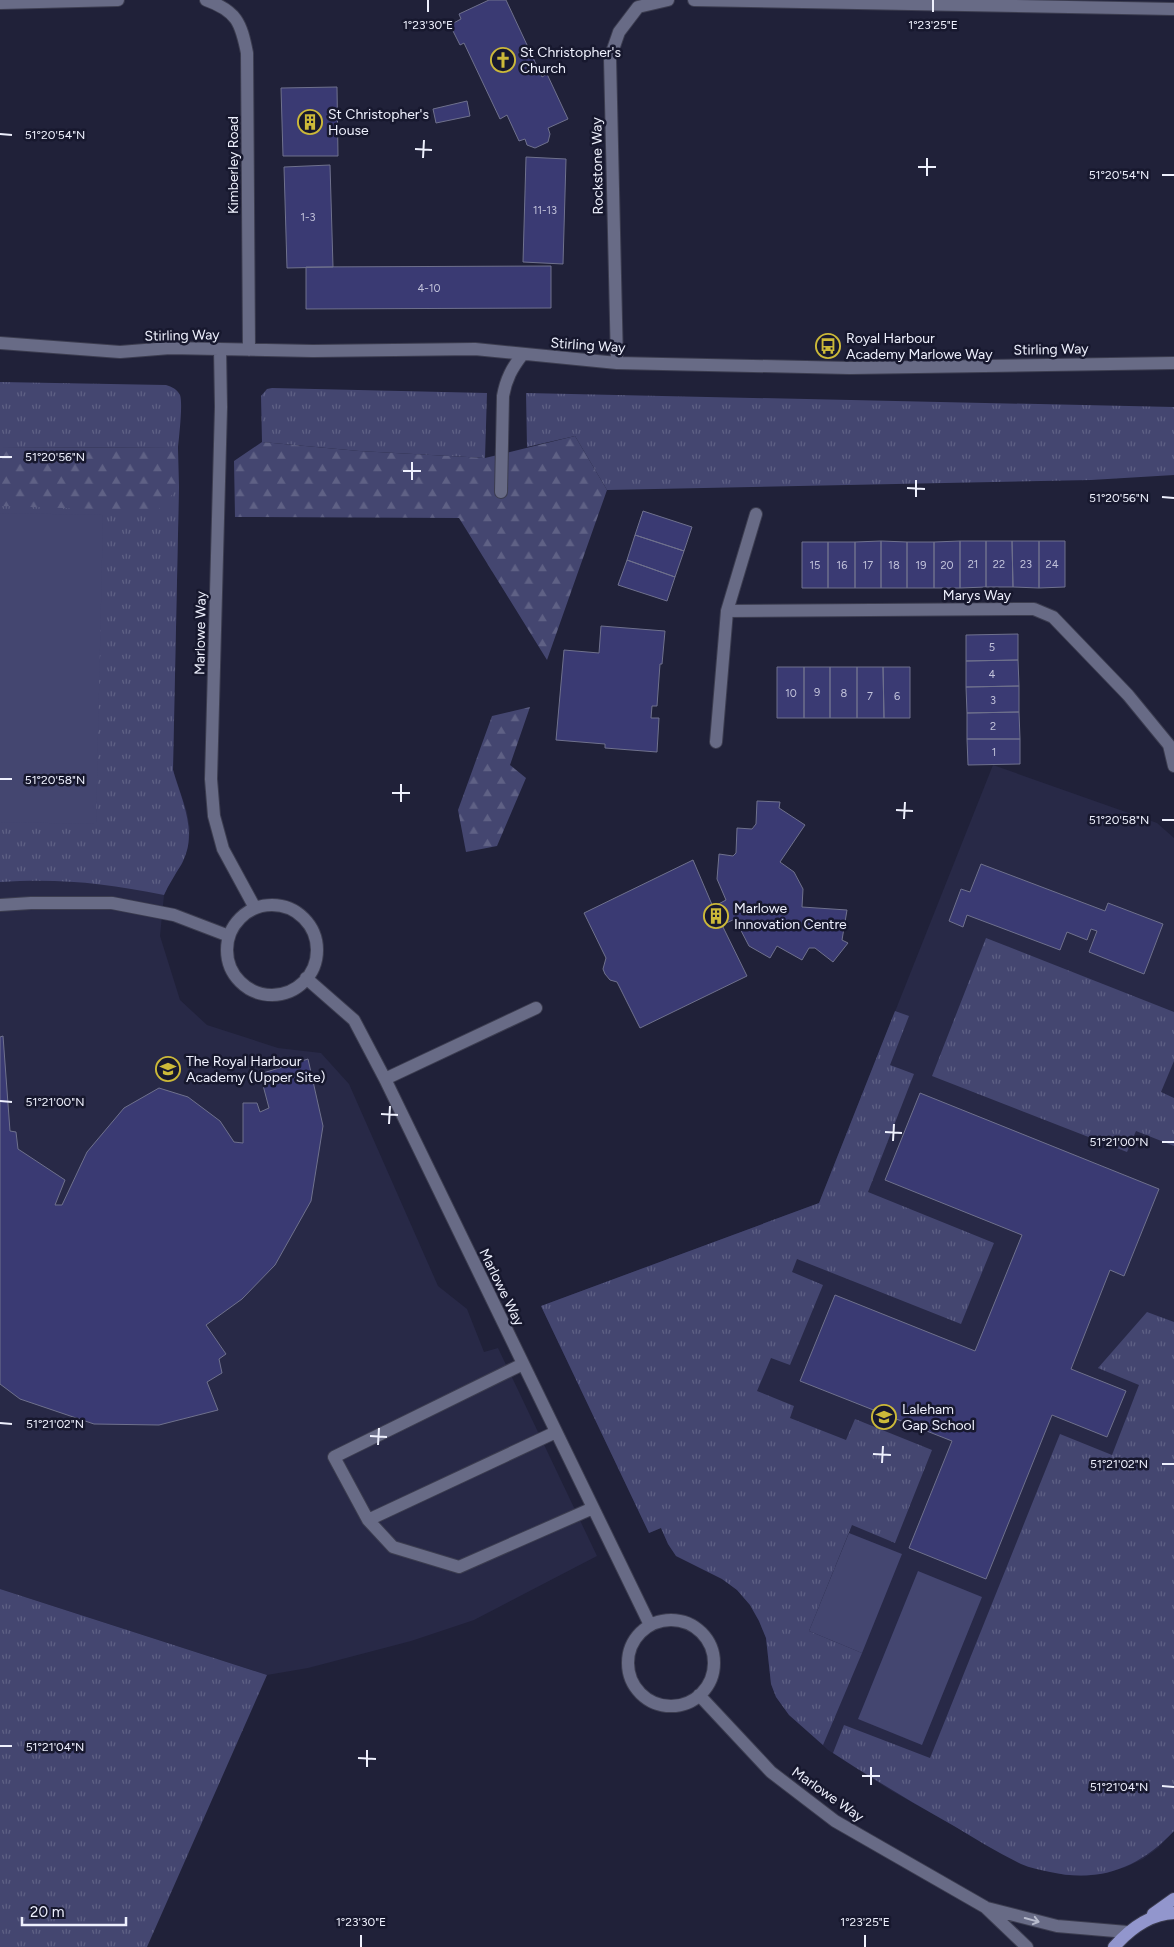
<svg xmlns="http://www.w3.org/2000/svg" width="1174" height="1947" viewBox="0 0 1174 1947" font-family="Figtree,sans-serif">
<defs>
<pattern id="grass-tufts" width="24" height="20" patternUnits="userSpaceOnUse" patternTransform="scale(1.25)"><rect width="24" height="20" fill="#444670"/><path d="M3 7l-1-3M5 7V3M7 7l1-3M15 17l-1-3M17 17v-4M19 17l1-3" fill="none" stroke="#5f6185"/></pattern>
<pattern id="forest-firs" width="22" height="20" patternUnits="userSpaceOnUse" patternTransform="scale(1.25)"><rect width="22" height="20" fill="#444670"/><path d="M5 1l3.5 6h-7zM16 11l3.5 6h-7z" fill="#5f6185"/></pattern>
</defs>
<rect width="100%" height="100%" fill="#202139"/>
<!-- built -->
<path fill="#282947" d="M0,482L179,487L173,770L187,812L190,829L188,847L182,864L171,879L164,895L160,936L180,1000L207,1025L278,1048L321,1053L349,1084L438,1286L467,1309L484,1352L498,1348L597,1556L474,1620L411,1641L308,1668L267,1675L0,1589Z
M993,765L1157,823L1174,838V1831L1158,1848L1143,1859L1126,1867L1107,1873L1086,1876L1065,1875L1022,1864L890,1790L828,1750L789,1715L776,1697L771,1684L766,1638L759,1621L750,1605L737,1590L722,1579L676,1556L668,1544L661,1528L649,1533L541,1306L819,1203Z"/>
<!-- grass -->
<path fill="url(#grass-tufts)" d="M0,382L166,385C172,387 177,389 180,395C183,403 179,438 178,448L0,447Z
M272,388L487,393L485,458L359,451L262,442L261,396L267,389Z
M526,393L1174,407V475L1091,480L607,490L575,436L527,447Z
M0,482L179,487L173,770C182,802 199,833 181,865C175,875 169,884 164,895C105,883 60,878 0,882Z
M986,938L1174,1012V1061L1161,1092L1174,1098V1146L1136,1131L1127,1152L932,1076Z
M895,1011L909,1016L890,1065L914,1074L868,1192L994,1243L961,1324L797,1259L792,1272L823,1285L790,1365L771,1358L757,1391L794,1406L790,1418L846,1440L855,1419L932,1450L895,1543L852,1525L809,1631L862,1653L823,1745L789,1715L776,1697L771,1684L766,1638L759,1621L750,1605L737,1590L722,1579L676,1556L668,1544L661,1528L649,1533L541,1306L819,1203Z
M1147,1312L1174,1322V1831C1139,1868 1100,1883 1050,1872C1041,1870 1030,1868 1021,1864C998,1853 976,1839 954,1826C913,1803 873,1779 833,1753L844,1725L930,1758L1060,1434L1112,1455L1139,1385L1098,1368Z
M0,1589L267,1675L147,1947H0Z"/>
<!-- forest -->
<path fill="url(#forest-firs)" d="M575,436L607,490L547,660L459,518L235,517L234,461L262,442L359,451L485,458Z
M0,447L178,448L179,487L157,511L0,506Z
M530,707L510,765L526,778L497,846L466,852L458,810L492,716Z"/>
<!-- pitch -->
<path fill="#444670" d="M0,513L103,515L96,824L0,822Z
M849,1533L902,1554L862,1653L809,1631Z
M918,1571L982,1597L922,1745L858,1719Z"/>
<!-- building -->
<path fill="#3a3a73" stroke="#6f718d" d="M489,0H506L542,77L547,74L568,119L548,128L550,134L548,142L535,148L527,145L525,139L519,141L507,115L500,119L464,43L460,45L450,25L461,19L459,14Z
M337,87L338,156H283L281,88Z
M467,101L470,116L436,123L433,109Z
M526,157L566,159L563,264L523,262Z
M330,165L333,267L287,268L284,167Z
M551,266V308L306,309V267Z
M643,511L692,527L684,551L635,535Z
M635,535L684,551L675,577L627,560Z
M881,541L907,542V588H881Z
M881,541V588H855V542Z
M960,541H986V587L960,588Z
M960,541V588H934V542Z
M986,541H1012L1013,587H986Z
M1012,541H1039V588L1013,587Z
M1039,541H1065V587L1039,588Z
M802,542H828V588H802Z
M828,542H855V588H828Z
M907,542H934V588H907Z
M627,560L675,577L667,601L618,585Z
M601,626L665,631L662,664H660L657,706H652L651,718H659L657,752L605,748V744L556,740L564,650L599,653Z
M1018,634V660L966,661V635Z
M1018,660L1019,686L966,687V661Z
M777,667H804V718H777Z
M804,667H830V718H804Z
M830,667H857V718H830Z
M857,667H883L884,718H857Z
M883,667H910V718H884Z
M1019,686V712L967,713L966,687Z
M1019,712L1020,739H967V713Z
M967,739H1020V764L968,765Z
M757,801L780,802L779,808L805,825L780,862L794,872L803,889L802,907L847,910L842,940L848,943L833,962L815,948H809L802,960L777,946L770,958L749,946L735,919L722,925L747,976L640,1028L617,982L610,980L605,974L603,969L606,958L584,913L693,860L713,907L726,900L717,879L719,854L733,856L736,853L737,828L752,829L756,824Z
M981,864L1105,911L1108,903L1163,924L1144,974L1089,952L1097,931L1091,929L1087,940L1067,932L1060,950L967,915L963,927L949,921L961,889L970,892Z
M3,1036L10,1131L16,1132L18,1149L65,1180L55,1205H62L87,1152L124,1108L159,1088L188,1097L220,1121L234,1142L243,1143V1103H257L260,1112L269,1108L260,1074L308,1059L323,1126L311,1201L275,1265L242,1299L206,1325L226,1354L219,1359L222,1373L207,1382L218,1410L159,1425L94,1424L20,1399L0,1384V1037Z
M920,1093L1159,1189L1124,1276L1110,1270L1071,1369L1126,1391L1107,1437L1052,1415L986,1579L909,1548L952,1441L800,1381L835,1295L975,1351L1022,1235L885,1180Z"/>
<g fill="none" stroke-linecap="round" stroke-linejoin="round">
<defs>
<path id="minor" d="M206,0C237,11 241,23 247,53L249,350
M694,0L1174,9
M0,3L118,0
M0,343L120,352L170,348L313,351L475,349L617,363L850,368L1174,363
M220,349L221,407L211,779L214,816L223,849L255,908
M617,363L610,58L619,32L638,7L668,0
M501,492L503,396C506,379 512,368 522,355
M727,611L1034,609L1053,617L1128,695L1169,745L1174,766
M716,742L727,611L756,514
M0,905L31,903H112L174,915L229,936
M227 950a45 45 0 1 1 90 0a45 45 0 1 1-90 0Z
M306,978L354,1020L385,1079L650,1625
M385,1079L536,1008
M556,1432L368,1520L393,1547L459,1567L593,1508
M368,1520L334,1457L523,1364
M628 1663a43 43 0 1 1 86 0a43 43 0 1 1-86 0Z
M699,1695L771,1772L835,1821L985,1907L1027,1947
M987,1908L1057,1926L1127,1932"/>
<path id="major" d="M1153,1914L1174,1899
M1114,1947C1129,1930 1150,1914 1174,1913"/>
</defs>
<!-- minor casing -->
<use href="#minor" stroke="#3c3d50" stroke-width="14"/>
<!-- major casing -->
<use href="#major" stroke="#3c3d50" stroke-width="14"/>
<!-- minor -->
<use href="#minor" stroke="#686b86" stroke-width="12"/>
<!-- major -->
<use href="#major" stroke="#9296cd" stroke-width="12"/>
</g>
<!-- one-way arrows -->
<defs><path id="oneway-shaft" d="M-6 0H5M1.5-3L5.5 0L1.5 3" fill="none" stroke-width="1.6" stroke-linecap="round" stroke-linejoin="round" transform="scale(1.25)"/></defs>
<use stroke="#b8bbcd" href="#oneway-shaft" transform="translate(1032 1920) rotate(15)"/>
<!-- ticks -->
<path fill="none" stroke="#eef0fd" stroke-width="2" d="M428,12V0M933,12V0M0,134L12,135M415,149L432,150M423,158L424,140M918,167H936M1162,175H1174M927,176V158M0,457H12M403,471H421M412,480V462M907,488L925,489M916,497V480M1162,497L1174,498M0,779H12M392,793H410M401,802V784M896,810L913,811M904,819L905,802M1162,820H1174M0,1101L12,1102M381,1114L398,1115M389,1124L390,1106M885,1132L902,1133M893,1141L894,1124M1162,1142H1174M0,1423L12,1424M370,1436L387,1437M378,1445L379,1428M873,1454L891,1455M882,1463L883,1446M1162,1464H1174M0,1746H12M358,1758L376,1759M367,1767V1750M862,1776H880M871,1785V1767M1162,1786L1174,1787M361,1947V1935M865,1947V1935"/>
<!-- icons -->
<defs>
<symbol id="church-ring" viewBox="-11 -11 22 22"><circle r="9.5" fill="#17182e" stroke="#ccb939" stroke-width="1.5"/><path d="M-1.2-6h2.4v3.5h3.3v2.4h-3.3V6h-2.4V-.1h-3.3v-2.4h3.3Z" fill="#ccb939"/></symbol>
<symbol id="building-ring" viewBox="-11 -11 22 22"><circle r="9.5" fill="#17182e" stroke="#ccb939" stroke-width="1.5"/><path d="M-4-6H4V6H1V3H-1V6H-4ZM-2.5-4.3h1.7v1.8h-1.7ZM.8-4.3h1.7v1.8H.8ZM-2.5-1h1.7V.8h-1.7ZM.8-1h1.7V.8H.8Z" fill="#ccb939"/></symbol>
<symbol id="bus-ring" viewBox="-11 -11 22 22"><circle r="9.5" fill="#17182e" stroke="#ccb939" stroke-width="1.5"/><path d="M-5-6H5V4H4V6H2V4H-2V6H-4V4H-5ZM-3.5-4V0h7V-4ZM-3.5 1.2v1.5H-2V1.2ZM2 1.2v1.5H3.5V1.2Z" fill="#ccb939"/></symbol>
<symbol id="school-ring" viewBox="-11 -11 22 22"><circle r="9.5" fill="#17182e" stroke="#ccb939" stroke-width="1.5"/><path d="M0-5L7-2L0 1L-7-2ZM-4 1L0 2.5L4 1V4Q0 6-4 4Z" fill="#ccb939"/></symbol>
</defs>
<g fill-rule="evenodd">
<use href="#church-ring" x="489" y="46" width="28" height="28"/>
<use href="#building-ring" x="296" y="108" width="28" height="28"/>
<use href="#bus-ring" x="814" y="332" width="28" height="28"/>
<use href="#building-ring" x="702" y="902" width="28" height="28"/>
<use href="#school-ring" x="154" y="1055" width="28" height="28"/>
<use href="#school-ring" x="870" y="1403" width="28" height="28"/>
</g>
<g text-anchor="middle" stroke-width="5" stroke-linejoin="round" paint-order="stroke">
<!-- number labels -->
<g font-size="11" fill="#c1c2da">
<text x="545" y="214">11-13</text>
<text x="308" y="221">1-3</text>
<text x="429" y="292">4-10</text>
<text x="973" y="568">21</text>
<text x="999" y="568">22</text>
<text x="1026" y="568">23</text>
<text x="1052" y="568">24</text>
<text x="815" y="569">15</text>
<text x="842" y="569">16</text>
<text x="868" y="569">17</text>
<text x="894" y="569">18</text>
<text x="921" y="569">19</text>
<text x="947" y="569">20</text>
<text x="992" y="651">5</text>
<text x="992" y="678">4</text>
<text x="817" y="696">9</text>
<text x="791" y="697">10</text>
<text x="844" y="697">8</text>
<text x="870" y="700">7</text>
<text x="897" y="700">6</text>
<text x="993" y="704">3</text>
<text x="993" y="730">2</text>
<text x="994" y="756">1</text>
</g>
<!-- poi labels -->
<g font-size="14" fill="#eef0fd" stroke="#17182e" text-anchor="start">
<text x="520" y="57">St Christopher's<tspan x="520" dy="16">Church</tspan></text>
<text x="328" y="119">St Christopher's<tspan x="328" dy="16">House</tspan></text>
<text x="846" y="343">Royal Harbour<tspan x="846" dy="16">Academy Marlowe Way</tspan></text>
<text x="734" y="913">Marlowe<tspan x="734" dy="16">Innovation Centre</tspan></text>
<text x="186" y="1066">The Royal Harbour<tspan x="186" dy="16">Academy (Upper Site)</tspan></text>
<text x="902" y="1414">Laleham<tspan x="902" dy="16">Gap School</tspan></text>
</g>
<!-- street labels -->
<g font-size="14" fill="#eef0fd" stroke="#17182e">
<text transform="translate(233 165) rotate(-90)" y="5">Kimberley Road</text>
<text transform="translate(597 166) rotate(-91)" y="5">Rockstone Way</text>
<text transform="translate(182 335) rotate(-1)" y="5">Stirling Way</text>
<text transform="translate(588 345) rotate(4)" y="5">Stirling Way</text>
<text transform="translate(1051 349) rotate(-1)" y="5">Stirling Way</text>
<text x="977" y="600">Marys Way</text>
<text transform="translate(200 633) rotate(-89)" y="5">Marlowe Way</text>
<text transform="translate(502 1287) rotate(64)" y="5">Marlowe Way</text>
<text transform="translate(828 1794) rotate(35)" y="5">Marlowe Way</text>
</g>
</g>
<g font-size="12" text-anchor="middle" fill="#eef0fd" stroke="#17182e" stroke-width="5" stroke-linejoin="round" paint-order="stroke">
<text x="428" y="29">1°23'30"E</text>
<text x="933" y="29">1°23'25"E</text>
<text x="55" y="139">51°20'54"N</text>
<text x="1119" y="179">51°20'54"N</text>
<text x="55" y="461">51°20'56"N</text>
<text x="1119" y="502">51°20'56"N</text>
<text x="55" y="784">51°20'58"N</text>
<text x="1119" y="824">51°20'58"N</text>
<text x="55" y="1106">51°21'00"N</text>
<text x="1119" y="1146">51°21'00"N</text>
<text x="55" y="1428">51°21'02"N</text>
<text x="1119" y="1468">51°21'02"N</text>
<text x="55" y="1751">51°21'04"N</text>
<text x="1119" y="1791">51°21'04"N</text>
<text x="361" y="1926">1°23'30"E</text>
<text x="865" y="1926">1°23'25"E</text>
</g>
<!-- scale -->
<path d="M22 1917v8h104v-8" fill="none" stroke="#eef0fd" stroke-width="2.5"/>
<text x="30" y="1917" font-size="15" fill="#eef0fd" stroke="#17182e" stroke-width="4" paint-order="stroke">20 m</text>
</svg>
